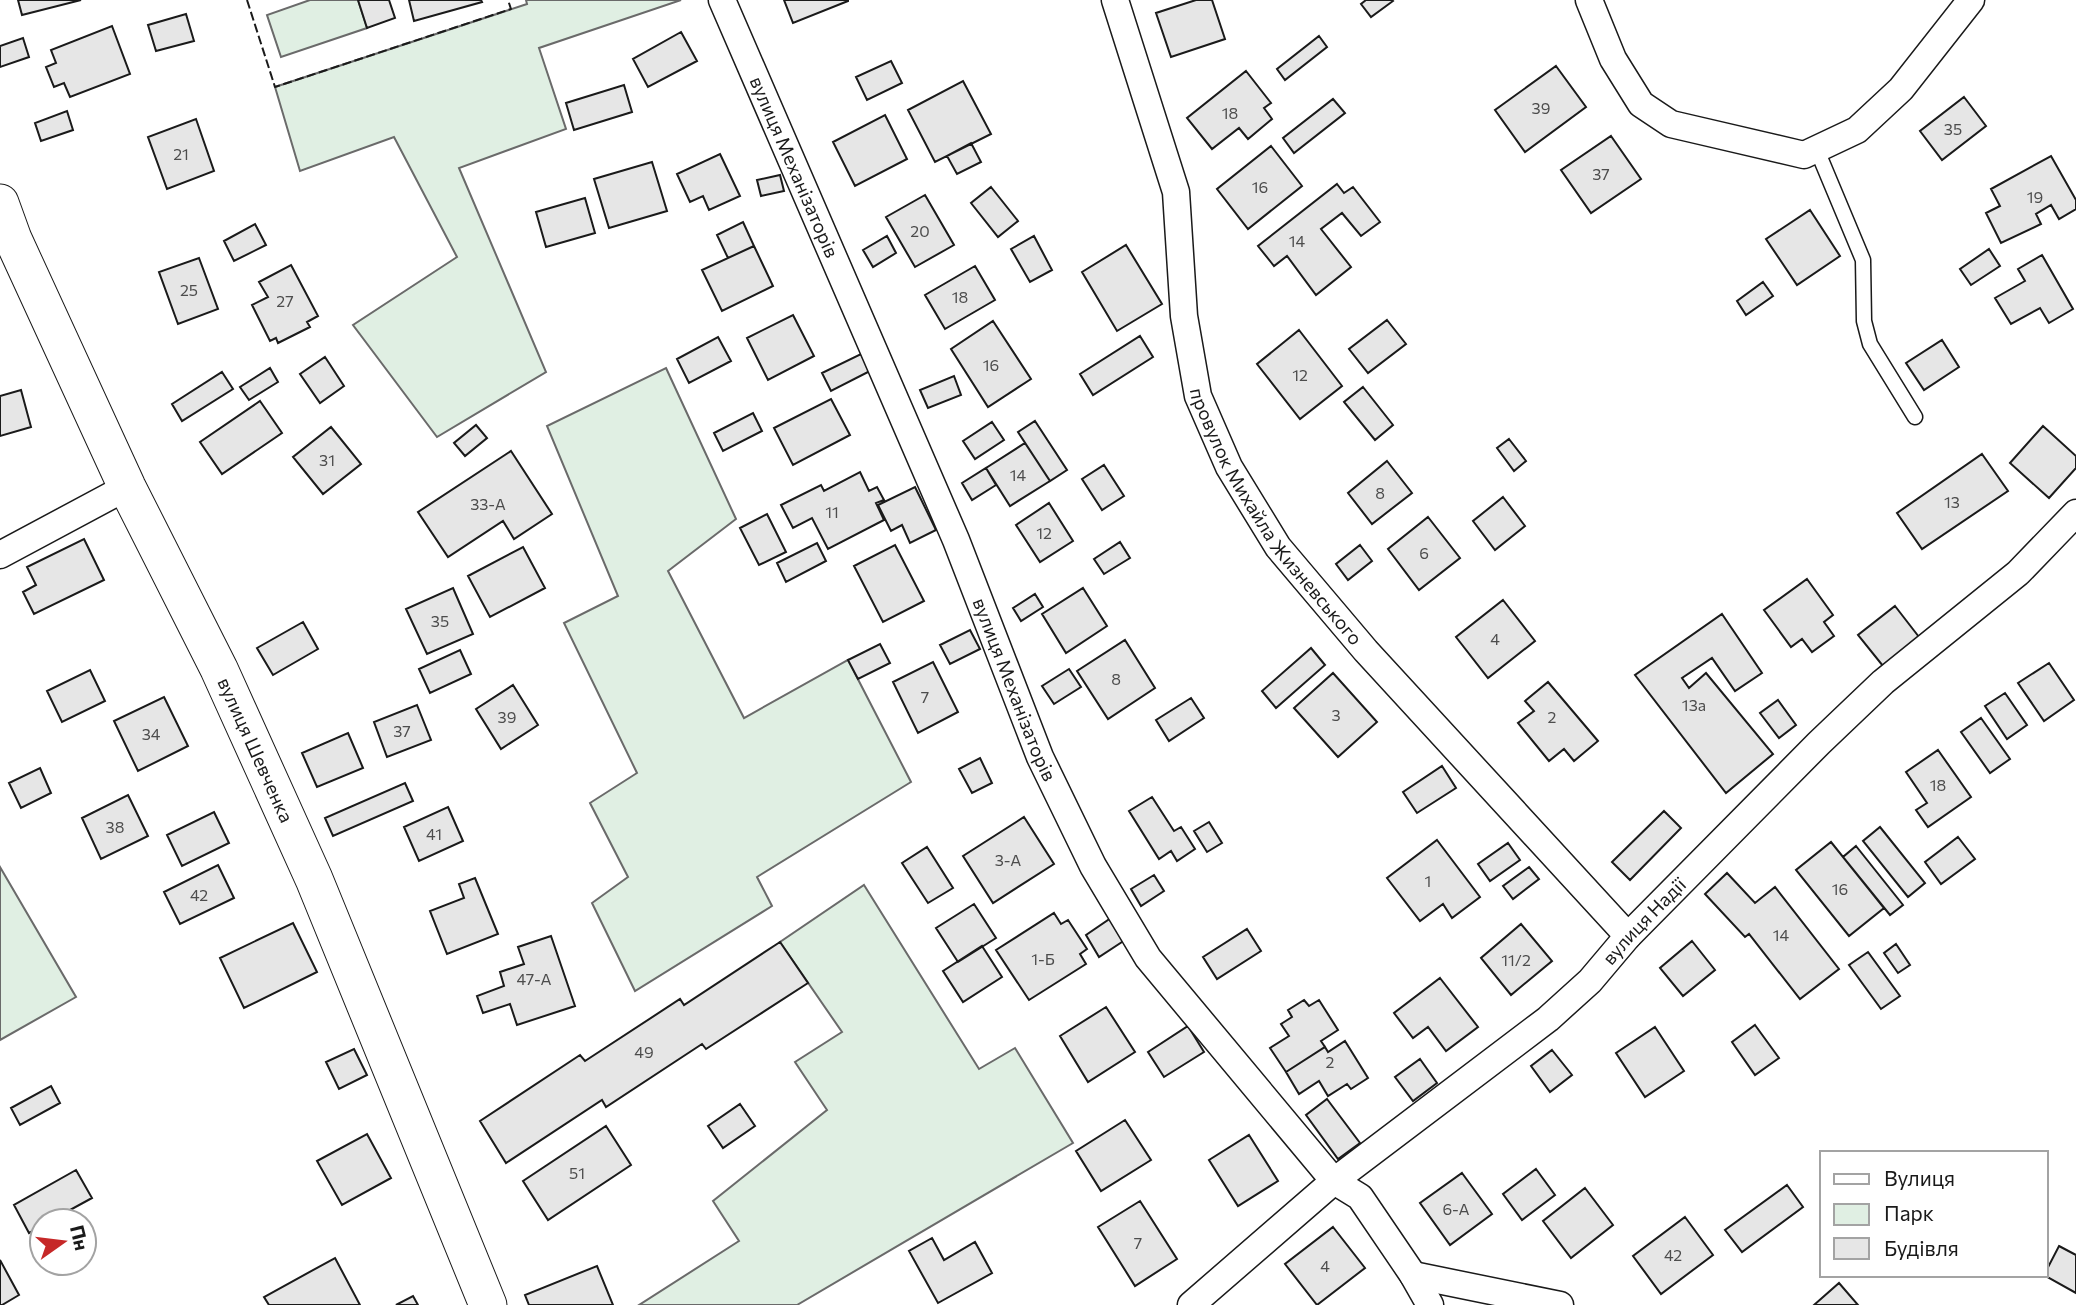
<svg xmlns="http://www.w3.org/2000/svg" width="2076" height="1305" viewBox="0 0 2076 1305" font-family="Commissioner,sans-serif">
<rect width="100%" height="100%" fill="#fff"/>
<!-- green -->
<path fill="#e0efe3" stroke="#6a6a6a" stroke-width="2" d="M310,0H358L367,28L281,57L267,15Z
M526,0H681L539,48L566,129L459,168L546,372L437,437L353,325L457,257L394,137L300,171L275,87L527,4Z
M666,368L736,519L668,571L744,718L848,660L911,782L757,877L772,906L635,991L592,903L628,877L590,803L637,773L564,623L618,596L547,426Z
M0,867L76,997L0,1040Z
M864,885L979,1069L1015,1048L1073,1143L797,1305H639L739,1241L713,1201L827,1110L795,1062L842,1032L780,942Z"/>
<!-- building -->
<path fill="#e6e6e6" stroke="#1a1a1a" stroke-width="2" d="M18,0H81L22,15Z
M358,0H389L395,18L367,28Z
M409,0H481L482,2L414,21Z
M784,0H848V1L793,23Z
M1196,0H1212L1225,39L1171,57L1156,13Z
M1366,0H1392L1393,1L1371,17L1361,4Z
M186,14L194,41L156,51L148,25Z
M112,26L130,74L70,97L64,83L54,87L46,67L56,63L51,50Z
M681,32L697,61L648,87L633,59Z
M1319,36L1327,47L1285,80L1277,69Z
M23,38L29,57L0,67V46Z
M891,61L902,83L867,100L856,77Z
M1556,66L1586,107L1525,152L1495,110Z
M1246,71L1271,103L1264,108L1272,119L1248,139L1239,128L1212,149L1187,118Z
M963,81L991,134L935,162L908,110Z
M624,85L632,112L574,130L566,103Z
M1964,97L1986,126L1942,160L1920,131Z
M1333,99L1345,113L1294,153L1283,138Z
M67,111L73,130L41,141L35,123Z
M885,115L907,159L855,186L833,142Z
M196,119L214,171L167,189L148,137Z
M1611,136L1641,179L1591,213L1561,170Z
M971,143L981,162L957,174L947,156Z
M1271,146L1302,186L1248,229L1217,189Z
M720,154L740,196L709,210L703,196L690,202L677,174Z
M2051,156L2076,200V209L2059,219L2051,205L2036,214L2041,224L2001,243L1986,213L2000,206L1991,189Z
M652,162L667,211L609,228L594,179Z
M780,175L784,191L761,196L757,180Z
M1337,184L1344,193L1353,187L1380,222L1361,236L1342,213L1321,229L1351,267L1316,295L1287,256L1274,266L1258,246Z
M991,187L1018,221L998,237L971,203Z
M925,195L954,245L915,267L886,217Z
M585,198L595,233L546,247L536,212Z
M1810,210L1840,256L1797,285L1766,239Z
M743,222L754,246L728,258L717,235Z
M255,224L266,245L234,261L224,241Z
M887,236L896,253L873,267L863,250Z
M1034,236L1052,270L1030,282L1011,249Z
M1126,245L1162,304L1117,331L1082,272Z
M754,246L773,286L722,311L702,270Z
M1989,249L2000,266L1971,285L1960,269Z
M2042,255L2073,309L2049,323L2040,308L2011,324L1995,298L2025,281L2018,269Z
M199,258L218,309L178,324L159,272Z
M291,265L318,316L307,322L310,327L278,343L276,338L270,341L252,305L268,297L259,282Z
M975,266L995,300L945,329L925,295Z
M1763,282L1773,296L1746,315L1737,301Z
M793,315L814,356L768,380L747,338Z
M1387,320L1406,344L1368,373L1349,349Z
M993,321L1031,379L988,407L951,349Z
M1299,330L1342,386L1300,419L1257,364Z
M1140,336L1153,357L1093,395L1080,374Z
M718,337L731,361L689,383L677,359Z
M1942,340L1959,367L1924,390L1906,363Z
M861,354L870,371L831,391L822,373Z
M325,357L344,386L320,403L300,374Z
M270,368L278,382L249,400L240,387Z
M222,372L233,389L182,421L172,404Z
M954,376L961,395L928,408L920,390Z
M1363,387L1393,425L1375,440L1344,402Z
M21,390L31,427L0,436V396Z
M831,399L850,435L793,465L774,428Z
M260,401L282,433L222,474L200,442Z
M753,413L762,431L723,451L714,433Z
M1035,421L1067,470L1050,481L1018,432Z
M992,422L1004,440L975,459L963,441Z
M476,425L487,438L465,456L454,443Z
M2043,426L2076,456V468L2049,498L2010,463Z
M331,427L361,464L323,494L293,457Z
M1509,439L1526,461L1514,471L1497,448Z
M1025,443L1050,481L1010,506L986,468Z
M511,451L552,514L514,539L503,521L448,557L418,512Z
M1982,454L2008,491L1922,549L1897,513Z
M1387,461L1412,493L1372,524L1348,493Z
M1104,465L1124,496L1102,510L1082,479Z
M986,468L996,485L972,500L962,483Z
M860,472L869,491L877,487L884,500L876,503L884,520L828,549L812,518L793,528L781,505L821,485L824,491Z
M915,487L936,530L910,543L902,525L891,531L878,505Z
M1503,497L1525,526L1495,550L1473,521Z
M1049,503L1073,541L1040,562L1016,525Z
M767,514L786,552L759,565L740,528Z
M1428,517L1460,558L1419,590L1388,549Z
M84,539L104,580L34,614L23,592L36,585L27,567Z
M1120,542L1130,558L1104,574L1094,559Z
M817,543L826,561L786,582L777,563Z
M895,545L924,601L883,622L854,566Z
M1360,545L1372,561L1348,580L1336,564Z
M523,547L545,588L490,617L468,576Z
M1807,579L1833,615L1824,622L1834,636L1812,652L1802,639L1791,647L1764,610Z
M453,588L473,634L427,654L406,609Z
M1083,588L1107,626L1066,653L1042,614Z
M1035,594L1043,607L1021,621L1013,608Z
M1503,600L1535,641L1488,678L1456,637Z
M1895,606L1919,637L1883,666L1858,635Z
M1722,614L1762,673L1735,691L1712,658L1682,678L1689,688L1706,673L1773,754L1726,793L1635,675Z
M303,622L318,649L273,675L257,648Z
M970,630L980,649L950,664L940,645Z
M1125,640L1155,688L1108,719L1077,671Z
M880,644L890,663L858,679L848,660Z
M1311,648L1325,665L1276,708L1262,691Z
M460,650L471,674L430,693L419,669Z
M933,662L958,712L918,733L893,682Z
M2049,663L2074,700L2044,721L2018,683Z
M1069,669L1081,687L1054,704L1042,686Z
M90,670L105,701L62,722L47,691Z
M1333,673L1377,722L1338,757L1294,708Z
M1548,682L1598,741L1574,761L1564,749L1549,761L1518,723L1534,711L1525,701Z
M513,685L538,725L501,749L476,709Z
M2005,693L2027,725L2007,739L1985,706Z
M164,697L188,746L138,771L114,721Z
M1191,698L1204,718L1169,741L1156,720Z
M1778,700L1796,725L1779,738L1760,713Z
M417,705L431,740L387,757L374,722Z
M1981,718L2010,759L1990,773L1961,732Z
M348,733L363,768L317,787L302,753Z
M1938,750L1971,797L1928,827L1916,810L1927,803L1906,772Z
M980,758L992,783L972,793L959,769Z
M1442,766L1456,788L1417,813L1403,792Z
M40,768L51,793L21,808L9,783Z
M405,783L413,801L333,836L325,818Z
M128,795L148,836L101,859L82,818Z
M1152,797L1174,831L1181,827L1195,849L1177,861L1171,851L1159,859L1129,811Z
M448,807L463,841L419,861L404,827Z
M1664,811L1681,828L1630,880L1612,862Z
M214,812L229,843L182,866L167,835Z
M1024,817L1054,864L993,903L963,856Z
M1209,822L1222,843L1207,852L1194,831Z
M1880,827L1925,883L1908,897L1863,841Z
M1958,837L1975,859L1941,884L1925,862Z
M1437,840L1480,897L1452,918L1443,904L1420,921L1387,878Z
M1831,842L1884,908L1849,936L1796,870Z
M1508,843L1520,860L1490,881L1478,864Z
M1856,846L1903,905L1890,915L1843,857Z
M927,847L953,888L928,903L902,863Z
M218,865L234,898L180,924L164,892Z
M1529,867L1539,879L1513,899L1503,886Z
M1727,873L1755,903L1775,887L1839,969L1800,999L1749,934L1745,937L1705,894Z
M1154,875L1164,891L1141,906L1131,889Z
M475,878L498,934L447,954L430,911L464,898L459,884Z
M974,904L996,938L958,962L936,928Z
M1054,913L1061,924L1068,920L1087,949L1080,954L1086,964L1029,1000L996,950Z
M1111,918L1125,940L1099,957L1086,935Z
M293,923L317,972L244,1008L220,958Z
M1521,924L1552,961L1511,995L1481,958Z
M1247,929L1261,951L1217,979L1203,957Z
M551,936L575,1006L517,1025L510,1004L483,1013L477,996L504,986L500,972L524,964L518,947Z
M1692,941L1715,970L1683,996L1660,968Z
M780,942L808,983L706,1049L702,1044L606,1107L602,1100L506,1163L480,1121L580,1055L585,1061L680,999L684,1005Z
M1896,944L1910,965L1898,973L1884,953Z
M982,946L1002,977L963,1002L943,971Z
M1868,952L1900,996L1881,1009L1849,965Z
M1440,978L1478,1027L1446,1051L1428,1027L1413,1038L1394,1013Z
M1304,1000L1309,1006L1319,1000L1338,1030L1321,1041L1325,1047L1286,1072L1270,1048L1289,1036L1281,1024L1292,1017L1288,1010Z
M1106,1007L1135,1052L1088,1082L1060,1036Z
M1755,1025L1779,1058L1755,1075L1732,1042Z
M1188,1026L1204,1052L1164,1077L1148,1052Z
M1655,1027L1684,1071L1645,1097L1616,1053Z
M1345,1041L1368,1078L1351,1089L1347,1084L1328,1096L1319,1081L1299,1094L1286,1072L1325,1047L1328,1052Z
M354,1049L367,1075L339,1089L326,1062Z
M1552,1050L1572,1075L1550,1092L1531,1066Z
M1420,1059L1437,1083L1413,1101L1395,1077Z
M51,1086L60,1103L20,1125L11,1108Z
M1327,1099L1360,1143L1338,1159L1306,1115Z
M740,1104L755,1126L723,1148L708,1126Z
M1125,1120L1151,1160L1101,1191L1076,1151Z
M606,1126L631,1165L548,1220L523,1181Z
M367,1134L391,1178L342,1205L317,1161Z
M1249,1135L1278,1181L1238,1206L1209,1160Z
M1536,1169L1555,1195L1522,1220L1503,1194Z
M76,1170L92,1198L50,1221H42V1225L29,1233L14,1205Z
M1462,1173L1492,1214L1450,1245L1420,1203Z
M1787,1185L1803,1207L1742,1252L1725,1230Z
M1585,1188L1613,1225L1571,1258L1543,1221Z
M1140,1201L1177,1259L1135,1286L1098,1227Z
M1685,1217L1713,1255L1661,1294L1633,1256Z
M1333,1227L1365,1268L1317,1305L1285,1264Z
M932,1238L944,1260L975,1242L992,1273L938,1303L909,1251Z
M2059,1246L2076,1255V1293L2044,1275Z
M335,1258L360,1305H269L264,1297Z
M0,1260L19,1295L2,1305H0Z
M597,1266L613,1305H529L525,1295Z
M1839,1283L1858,1305H1814Z
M413,1296L418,1305H396Z"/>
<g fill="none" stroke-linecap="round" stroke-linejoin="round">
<defs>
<path id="lane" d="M1817,150L1863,260L1864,321L1870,344L1915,417"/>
<g id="street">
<path id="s1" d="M722,0L956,540L1040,757L1093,866L1148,958L1334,1181L1360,1197L1413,1275L1430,1305"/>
<path id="s2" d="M1115,0L1176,192L1184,316L1198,396L1229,467L1278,547L1366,651L1628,936"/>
<path d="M1589,0L1613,59L1641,104L1671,124L1804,155L1857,130L1901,89L1971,0"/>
<path d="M0,555L127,487"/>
<path d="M1413,1275L1560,1305"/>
<path id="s3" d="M1191,1305L1334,1181L1548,1019L1590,981L1628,936L1819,743L1883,682L2018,573L2076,513"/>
</g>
<g id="secondary">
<path id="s4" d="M0,203L13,239L127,487L219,669L314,879L488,1305"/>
</g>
</defs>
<!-- lane casing -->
<use href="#lane" stroke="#1a1a1a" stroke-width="17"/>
<!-- street casing -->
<use href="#street" stroke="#1a1a1a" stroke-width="29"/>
<!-- secondary casing -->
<use href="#secondary" stroke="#1a1a1a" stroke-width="39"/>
<!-- lane -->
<use href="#lane" stroke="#fff" stroke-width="14"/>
<!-- street -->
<use href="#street" stroke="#fff" stroke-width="26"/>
<!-- secondary -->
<use href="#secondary" stroke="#fff" stroke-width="37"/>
<!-- fence -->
<path stroke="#1a1a1a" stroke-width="2" stroke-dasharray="9 3.5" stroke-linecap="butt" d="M247,0L275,87L511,9L508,0"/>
</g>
<g text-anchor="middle" stroke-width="5" stroke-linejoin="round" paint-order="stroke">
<!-- number labels -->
<g font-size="16" fill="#4d4d4d">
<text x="1541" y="114">39</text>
<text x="1230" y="119">18</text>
<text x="1953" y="135">35</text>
<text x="181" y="160">21</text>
<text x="1601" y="180">37</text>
<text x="1260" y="193">16</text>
<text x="2035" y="203">19</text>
<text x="920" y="237">20</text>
<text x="1297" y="247">14</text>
<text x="189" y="296">25</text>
<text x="960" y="303">18</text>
<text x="285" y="307">27</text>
<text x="991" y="371">16</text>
<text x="1300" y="381">12</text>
<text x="327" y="466">31</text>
<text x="1018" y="481">14</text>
<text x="1380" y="499">8</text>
<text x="1952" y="508">13</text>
<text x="488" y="510">33-А</text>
<text x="832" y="518">11</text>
<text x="1044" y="539">12</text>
<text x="1424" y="559">6</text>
<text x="440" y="627">35</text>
<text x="1495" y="645">4</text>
<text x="1116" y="685">8</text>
<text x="925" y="703">7</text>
<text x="1694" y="711">13а</text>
<text x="1336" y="721">3</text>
<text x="507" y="723">39</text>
<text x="1552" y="723">2</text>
<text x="402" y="737">37</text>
<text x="151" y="740">34</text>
<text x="1938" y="791">18</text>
<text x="115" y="833">38</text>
<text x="434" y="840">41</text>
<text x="1008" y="866">3-А</text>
<text x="1428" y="887">1</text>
<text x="1840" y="895">16</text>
<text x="199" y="901">42</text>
<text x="1781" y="941">14</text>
<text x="1043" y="965">1-Б</text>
<text x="1516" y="966">11/2</text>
<text x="534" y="985">47-А</text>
<text x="644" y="1058">49</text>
<text x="1330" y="1068">2</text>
<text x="577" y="1179">51</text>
<text x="1456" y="1215">6-А</text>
<text x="1138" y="1249">7</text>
<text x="1673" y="1261">42</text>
<text x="1325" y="1272">4</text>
</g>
<!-- street labels -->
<g font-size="19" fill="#1a1a1a" stroke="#fff">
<text dy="7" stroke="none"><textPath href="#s1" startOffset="182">вулиця Механізаторів</textPath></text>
<text dy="7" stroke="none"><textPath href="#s2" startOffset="551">провулок Михайла Жизневського</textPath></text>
<text dy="7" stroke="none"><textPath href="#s1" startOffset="749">вулиця Механізаторів</textPath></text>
<text dy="7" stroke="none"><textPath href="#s4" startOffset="604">вулиця Шевченка</textPath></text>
<text dy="7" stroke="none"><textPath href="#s3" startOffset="595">вулиця Надії</textPath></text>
</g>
</g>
<!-- legend -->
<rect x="1820" y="1151" width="228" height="126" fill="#ffffff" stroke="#a3a3a3" stroke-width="2"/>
<rect x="1834" y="1174" width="35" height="10" fill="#ffffff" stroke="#a3a3a3" stroke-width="2"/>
<text x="1884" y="1186" font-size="21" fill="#1a1a1a">Вулиця</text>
<rect x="1834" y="1204" width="35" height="21" fill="#e0efe3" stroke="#a3a3a3" stroke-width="2"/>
<text x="1884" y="1221" font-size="21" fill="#1a1a1a">Парк</text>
<rect x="1834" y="1238" width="35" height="21" fill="#e6e6e6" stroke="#a3a3a3" stroke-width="2"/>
<text x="1884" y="1256" font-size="21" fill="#1a1a1a">Будівля</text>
<!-- north arrow -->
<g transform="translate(63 1242) rotate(76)"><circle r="33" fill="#ffffff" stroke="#a3a3a3" stroke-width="2"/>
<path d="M0-5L12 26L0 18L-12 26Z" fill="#c62828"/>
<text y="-10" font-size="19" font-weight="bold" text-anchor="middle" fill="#1a1a1a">Пн</text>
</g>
</svg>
